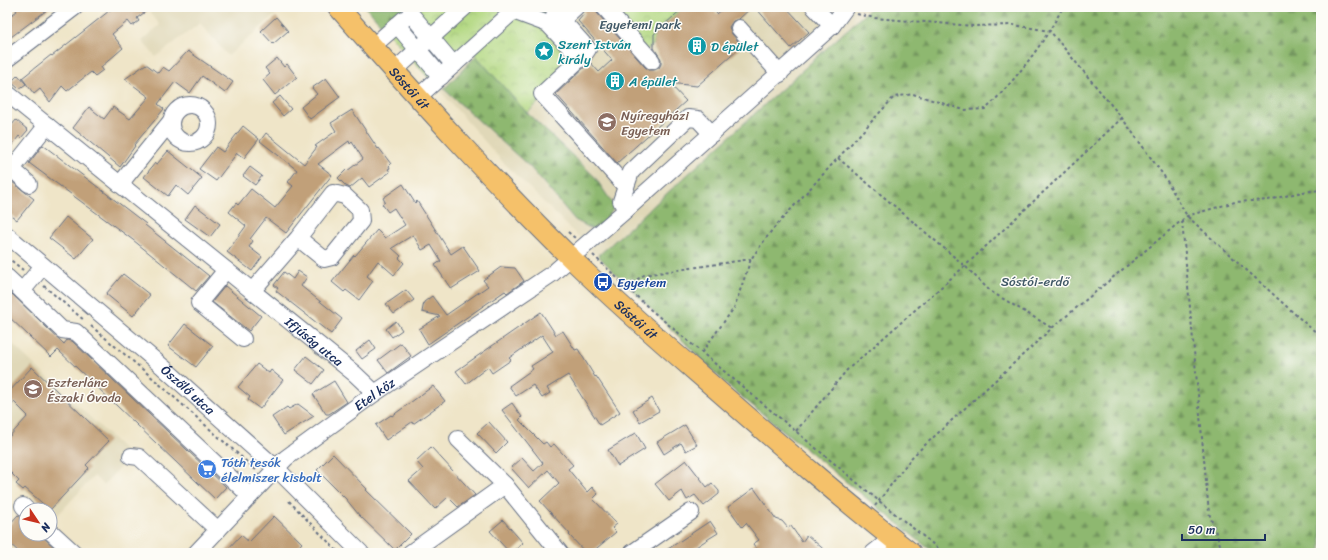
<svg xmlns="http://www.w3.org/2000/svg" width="1328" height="560" viewBox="0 0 1328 560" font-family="Sriracha,sans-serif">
<defs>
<pattern id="forest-firs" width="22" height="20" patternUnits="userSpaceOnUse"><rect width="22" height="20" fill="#8eb870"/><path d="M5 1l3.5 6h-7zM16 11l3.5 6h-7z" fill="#73965f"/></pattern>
<pattern id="park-crowns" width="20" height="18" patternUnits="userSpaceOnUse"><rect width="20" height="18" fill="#b3d882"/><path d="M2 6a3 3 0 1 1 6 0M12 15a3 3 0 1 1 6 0" fill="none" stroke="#99ba73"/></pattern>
</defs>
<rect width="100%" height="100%" fill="#fdfcf7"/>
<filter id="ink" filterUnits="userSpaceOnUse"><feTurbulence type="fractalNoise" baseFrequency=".025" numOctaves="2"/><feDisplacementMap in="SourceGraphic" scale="8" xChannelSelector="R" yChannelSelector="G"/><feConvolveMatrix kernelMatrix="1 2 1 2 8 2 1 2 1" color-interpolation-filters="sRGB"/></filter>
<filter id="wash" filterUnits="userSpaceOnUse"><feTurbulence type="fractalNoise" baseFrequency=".012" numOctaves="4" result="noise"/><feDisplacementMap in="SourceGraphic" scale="16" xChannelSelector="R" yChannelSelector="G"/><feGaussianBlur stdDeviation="0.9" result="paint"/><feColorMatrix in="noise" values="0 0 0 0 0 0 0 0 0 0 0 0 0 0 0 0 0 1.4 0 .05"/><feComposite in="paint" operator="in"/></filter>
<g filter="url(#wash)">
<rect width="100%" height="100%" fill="#efe5c8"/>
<!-- built -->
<path fill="#e0d8b8" d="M146,7H284L228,56L200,23L156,57L142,41L160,25Z
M366,7H872L598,256L502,161Z
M7,339L131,456L103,485L94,476L55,518L50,513V510H47L7,473Z"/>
<!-- forest -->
<path fill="url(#forest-firs)" stroke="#547467" d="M366,7H410L385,29Z
M872,7H1321V553H934L727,385L598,256Z
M476,56L527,113L594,176L615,207L596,231L575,220L531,168L444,89Z"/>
<!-- park -->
<path fill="url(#park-crowns)" stroke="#678470" d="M410,7H555L587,58L527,113L471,50L433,83L385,29Z
M601,7H684L654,34V44L643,53Z"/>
<g id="blocks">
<!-- building -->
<path fill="#c1a079" d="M14,7H51L7,40V18L17,11Z
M114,7H152L137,18L139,21L132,26L128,21L112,34L123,48L101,67L103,70L95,76L91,72L67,91L62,86L50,102L40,89L34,94L22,78L51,55L52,56Z
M585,7H595L597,13L645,67L649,70H654L659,68L661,64V59L654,48V34L684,7H712L717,14L725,7H752L739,19L733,21L729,27L732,34L739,42V49L697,86L669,83L686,101L617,163L556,94L590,62L599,72L612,60L578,21L585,13L584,12Z
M755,7H786L809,32L791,48Z
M276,17L288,31L273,44L261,31Z
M188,51L233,82L225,93L202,76L190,93L175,82L158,104L164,109L134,145L135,146L120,167L73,128L89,107L104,119L113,107L130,119L149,97L125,79L146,64L158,73L163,67L169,71Z
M277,58L284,67L287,64L297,77L275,95L263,80L270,74L265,68Z
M18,75L26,84L19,89L11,82Z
M326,78L340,97L310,119L301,107L317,94L312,88Z
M280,96L291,109L283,116L272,103Z
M352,110L378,149L379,148L391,164L389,166L390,168L388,169L390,172L369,187L362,178L350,188L346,186L338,178L346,170L347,171L363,159L352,142L350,144L349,141L318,164L332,175L286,233L266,218L250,239L253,241L249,247L262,257L252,271L227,252L246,226L229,212L236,203L238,205L251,189L275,208L293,186L288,182L297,170L260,141L266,133L304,164L317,147L315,146L336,131L331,123Z
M16,120L28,130L21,138L19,136L12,145L7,141V131Z
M243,126L259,139L244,158L237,153L216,181L199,169L216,147L223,152Z
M43,145L146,224L145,225L209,276L196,291L133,240L29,163Z
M168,151L202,178L188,195L176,185L168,196L144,177L155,163L157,164Z
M250,167L262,176L255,185L243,176Z
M7,178L34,199L17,220L7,212Z
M403,184L415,203L417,201L451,254L463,246L480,271L451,289L435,265L441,261L431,245L422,250L413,235L392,248L401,256L399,258L404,263L394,275L378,261L367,276L373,281L359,300L346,290L344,292L332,282L354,255L355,256L377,230L385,238L405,225L394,208L388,212L382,204L385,202L383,198Z
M195,205L220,224L210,237L185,219Z
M66,217L93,239L76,259L49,238Z
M501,267L515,268L524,281L507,293L505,291L428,344L419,329L440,316L422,312L424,302L432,296L446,315L488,286L483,280Z
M298,271L307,277L301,286L342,319L331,334L276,291L278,288L274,285L284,272L293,279Z
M123,274L150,295L133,316L106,294Z
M225,286L261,316L249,331L212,302Z
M406,290L414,300L394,314L386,304Z
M12,294L64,344L67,340L72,341L226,487L215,499L58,350L51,357L7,315V299Z
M541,312L556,335L563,331L575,350L578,349L595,377L596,376L620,412L600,425L568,375L547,388L550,393L542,398L533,385L516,396L509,386L533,369L531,366L553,352L542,335L509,358L511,360L492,373L488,367L466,384L456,371Z
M396,321L402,330L392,337L386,329Z
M185,324L213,346L196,367L168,346Z
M370,340L376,349L362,359L356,351Z
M401,343L411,356L388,373L378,360Z
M306,356L324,370L313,384L295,370Z
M257,364L269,373L271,370L283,380L260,409L248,400L250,397L238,387Z
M32,367L109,441L86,465L89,468L50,510L25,488L23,490L16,484L19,481L7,469V439L28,416L14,402L7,410V394Z
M334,381L347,402L329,414H326L313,394Z
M433,386L445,401L413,424L412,422L386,440L376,425L391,415L392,416Z
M652,398L659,411L640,422L633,410Z
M512,403L522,417L519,420L543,444L546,442L550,447L554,444L573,465L568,469L587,492L592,487L598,494L593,499L617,524L612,528L616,532L591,553H586L569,535L570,534L540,501L559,483L548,470L529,488L511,468L522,458L534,471L543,463L502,410Z
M298,404L314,416L284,435L272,417L287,407L289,409Z
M489,422L507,442L496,453L477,433Z
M685,425L697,445L686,451L681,443L664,454L657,442Z
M636,433L645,449L618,466L608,450Z
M431,447L475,495L458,507L448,497L435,509L409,481L423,469L416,461Z
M333,454L367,489L366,490L411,534L395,550L359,515L346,499L317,470Z
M686,460L707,487L712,483L719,491V494L704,506L695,495L687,500L682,491L669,501L655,484Z
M754,488L776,519L782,521L788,528L791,526L802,542L807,535L828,553H760L753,544L759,540L746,523L742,527L728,507Z
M18,515L26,521V534H40L60,553H20L7,541V527Z
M274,516L302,543L293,553H224L241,535L249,542Z
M503,520L523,543L512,553H510L490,531Z
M710,521L718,533L705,541L687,553H662Z"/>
</g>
</g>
<g filter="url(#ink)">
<use href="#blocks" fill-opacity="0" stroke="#656f83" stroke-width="1"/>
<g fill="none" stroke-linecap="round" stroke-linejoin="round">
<defs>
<g id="minor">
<path d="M558,7L554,15L562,20L588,49L584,55L542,94L626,187"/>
<path d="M604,7L652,61"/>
<path d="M814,7L832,26"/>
<path d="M513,11L548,24L580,58"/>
<path d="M410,13L454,65"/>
<path d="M562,20L576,7"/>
<path d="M397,25L441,77"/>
<path d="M739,28L780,74"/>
<path d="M381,39L404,19"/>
<path d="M7,59L75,7"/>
<path d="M394,71L465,7"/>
<path id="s1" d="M7,93L355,374L375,393"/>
<path d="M418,97L518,7"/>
<circle cx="190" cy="124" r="19"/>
<path d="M29,184L12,169L47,125"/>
<path d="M120,184L171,121"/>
<path d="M626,210L621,201L631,172L688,118L698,119L712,134"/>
<path id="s2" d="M7,235L163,367L277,469L361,553"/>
<path d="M43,266L22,291L62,330L76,332L250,496"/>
<path d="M226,270L199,303L243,339"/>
<path d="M7,277L22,291"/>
<path d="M252,291L298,238L333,193L345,196L360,210L361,221L332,257L324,259L298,238"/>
<path d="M458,439L505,485"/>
<path d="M131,456L139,457L218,530"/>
<path d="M23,506L27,510"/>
<path d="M50,531L74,553"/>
<path id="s3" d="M196,553L286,458L375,393L553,273L626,210L832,26L846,7"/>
<path d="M410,553L505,485L560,553"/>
<path d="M632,553L691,512"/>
<path d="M873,553L892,538"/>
</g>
<g id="major">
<path id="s4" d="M338,7C416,96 495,184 579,266C623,309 670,349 716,389C780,445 844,501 911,553"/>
</g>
</defs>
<!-- minor casing -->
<use href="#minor" stroke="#656f83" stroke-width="18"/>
<!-- major casing -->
<use href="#major" stroke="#656f83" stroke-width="22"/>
<!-- path -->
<path stroke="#656f83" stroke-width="2" stroke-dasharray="3 3" stroke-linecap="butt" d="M857,14L875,18L973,26L1013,25L1050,31L1122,118L1164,176L1187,216L1307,325L1321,336
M838,158L965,266L990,291L1052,328
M1182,221L1209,513L1223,553
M568,232L575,238
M593,255L651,310L879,501L944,553
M7,257L23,270
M44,286L85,321
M627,286L644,275L751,259
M91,326L148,374L257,471
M702,352L734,308L751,259L772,230L894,97L913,94L964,110L986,109C1016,79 1043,45 1063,7
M796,431L847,370L965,266L1122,118
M289,501L339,553
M875,506L912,457L1052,328L1187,216L1235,202L1268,200L1302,192L1321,190"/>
<!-- minor -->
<use href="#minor" stroke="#fff" stroke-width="16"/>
<!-- major -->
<use href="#major" stroke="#f5c16b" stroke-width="20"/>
</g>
</g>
<!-- icons -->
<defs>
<symbol id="building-disc" viewBox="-11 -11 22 22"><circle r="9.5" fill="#0f9aa8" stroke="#fdfcf7"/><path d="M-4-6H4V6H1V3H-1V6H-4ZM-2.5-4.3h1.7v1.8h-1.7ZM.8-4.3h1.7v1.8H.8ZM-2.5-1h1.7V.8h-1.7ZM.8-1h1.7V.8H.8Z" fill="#fff"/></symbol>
<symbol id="sight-disc" viewBox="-11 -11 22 22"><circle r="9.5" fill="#0f9aa8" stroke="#fdfcf7"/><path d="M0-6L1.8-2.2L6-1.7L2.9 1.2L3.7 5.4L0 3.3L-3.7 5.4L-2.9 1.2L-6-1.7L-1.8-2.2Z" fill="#fff"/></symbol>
<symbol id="university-disc" viewBox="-11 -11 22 22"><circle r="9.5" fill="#8d6e63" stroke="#fdfcf7"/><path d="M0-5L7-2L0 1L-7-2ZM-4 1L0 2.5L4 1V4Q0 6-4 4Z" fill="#fff"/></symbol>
<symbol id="bus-disc" viewBox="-11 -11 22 22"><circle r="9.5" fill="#1a4fb4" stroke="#fdfcf7"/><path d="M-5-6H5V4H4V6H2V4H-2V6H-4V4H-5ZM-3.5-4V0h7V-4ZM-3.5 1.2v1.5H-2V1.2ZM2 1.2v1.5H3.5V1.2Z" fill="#fff"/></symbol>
<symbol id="school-disc" viewBox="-11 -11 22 22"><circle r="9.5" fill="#8d6e63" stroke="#fdfcf7"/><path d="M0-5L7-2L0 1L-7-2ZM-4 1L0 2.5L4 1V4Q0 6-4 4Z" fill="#fff"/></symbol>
<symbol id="supermarket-disc" viewBox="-11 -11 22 22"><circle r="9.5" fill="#3f7fe0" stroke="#fdfcf7"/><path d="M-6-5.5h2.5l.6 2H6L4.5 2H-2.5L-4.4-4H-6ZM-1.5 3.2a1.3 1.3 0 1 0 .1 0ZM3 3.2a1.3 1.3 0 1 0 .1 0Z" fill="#fff"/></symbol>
</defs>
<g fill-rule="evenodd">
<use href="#building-disc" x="686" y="35" width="22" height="22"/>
<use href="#sight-disc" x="533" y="40" width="22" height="22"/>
<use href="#building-disc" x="604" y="70" width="22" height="22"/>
<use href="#university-disc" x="596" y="111" width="22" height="22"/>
<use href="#bus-disc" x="592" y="271" width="22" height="22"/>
<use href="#school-disc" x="22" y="378" width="22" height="22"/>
<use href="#supermarket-disc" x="196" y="458" width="22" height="22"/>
</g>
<g text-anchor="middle" stroke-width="3" stroke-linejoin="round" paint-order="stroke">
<!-- park labels -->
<g font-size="13" fill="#415967" stroke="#fdfcf7">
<text x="640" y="29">Egyetemi park</text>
<text x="1035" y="286">Sóstói-erdő</text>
</g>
<!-- culture labels -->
<g font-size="13" fill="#0d838f" stroke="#fdfcf7" text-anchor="start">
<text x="558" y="49">Szent István<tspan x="558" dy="15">király</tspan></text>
<text x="711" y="51">D épület</text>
<text x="629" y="86">A épület</text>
</g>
<!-- street labels -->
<g font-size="13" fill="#1b2f5e" stroke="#fdfcf7">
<text dy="5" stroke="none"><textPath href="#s4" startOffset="108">Sóstói út</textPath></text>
<text dy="5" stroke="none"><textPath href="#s4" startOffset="432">Sóstói út</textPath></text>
<text dy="5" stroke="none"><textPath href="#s1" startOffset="395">Ifjúság utca</textPath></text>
<text dy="5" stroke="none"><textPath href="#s2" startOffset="238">Ószőlő utca</textPath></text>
<text dy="5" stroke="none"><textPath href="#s3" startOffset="240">Etel köz</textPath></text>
</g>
<!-- education labels -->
<g font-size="13" fill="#785e54" stroke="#fdfcf7" text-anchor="start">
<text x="621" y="120">Nyíregyházi<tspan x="621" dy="15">Egyetem</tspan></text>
<text x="47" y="387">Eszterlánc<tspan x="47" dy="15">Északi Óvoda</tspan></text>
</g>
<!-- transit labels -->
<g font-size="13" fill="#164399" stroke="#fdfcf7" text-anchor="start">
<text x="617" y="287">Egyetem</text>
</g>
<!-- shop labels -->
<g font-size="13" fill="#366cbe" stroke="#fdfcf7" text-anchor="start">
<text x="221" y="467">Tóth tesók<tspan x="221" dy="15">élelmiszer kisbolt</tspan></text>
</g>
</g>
<!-- margin -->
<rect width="1328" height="560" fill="none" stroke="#fdfcf7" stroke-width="24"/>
<!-- north arrow -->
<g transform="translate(38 522) rotate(125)"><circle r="19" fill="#fdfcf7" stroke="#a3aaba"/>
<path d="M0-3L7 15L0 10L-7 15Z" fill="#c8321e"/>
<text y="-6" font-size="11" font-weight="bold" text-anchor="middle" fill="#1b2f5e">N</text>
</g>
<!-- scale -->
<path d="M1182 534v6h83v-6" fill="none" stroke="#1b2f5e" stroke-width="2"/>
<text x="1188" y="534" font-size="12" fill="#1b2f5e" stroke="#fdfcf7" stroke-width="3" paint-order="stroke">50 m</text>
</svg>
